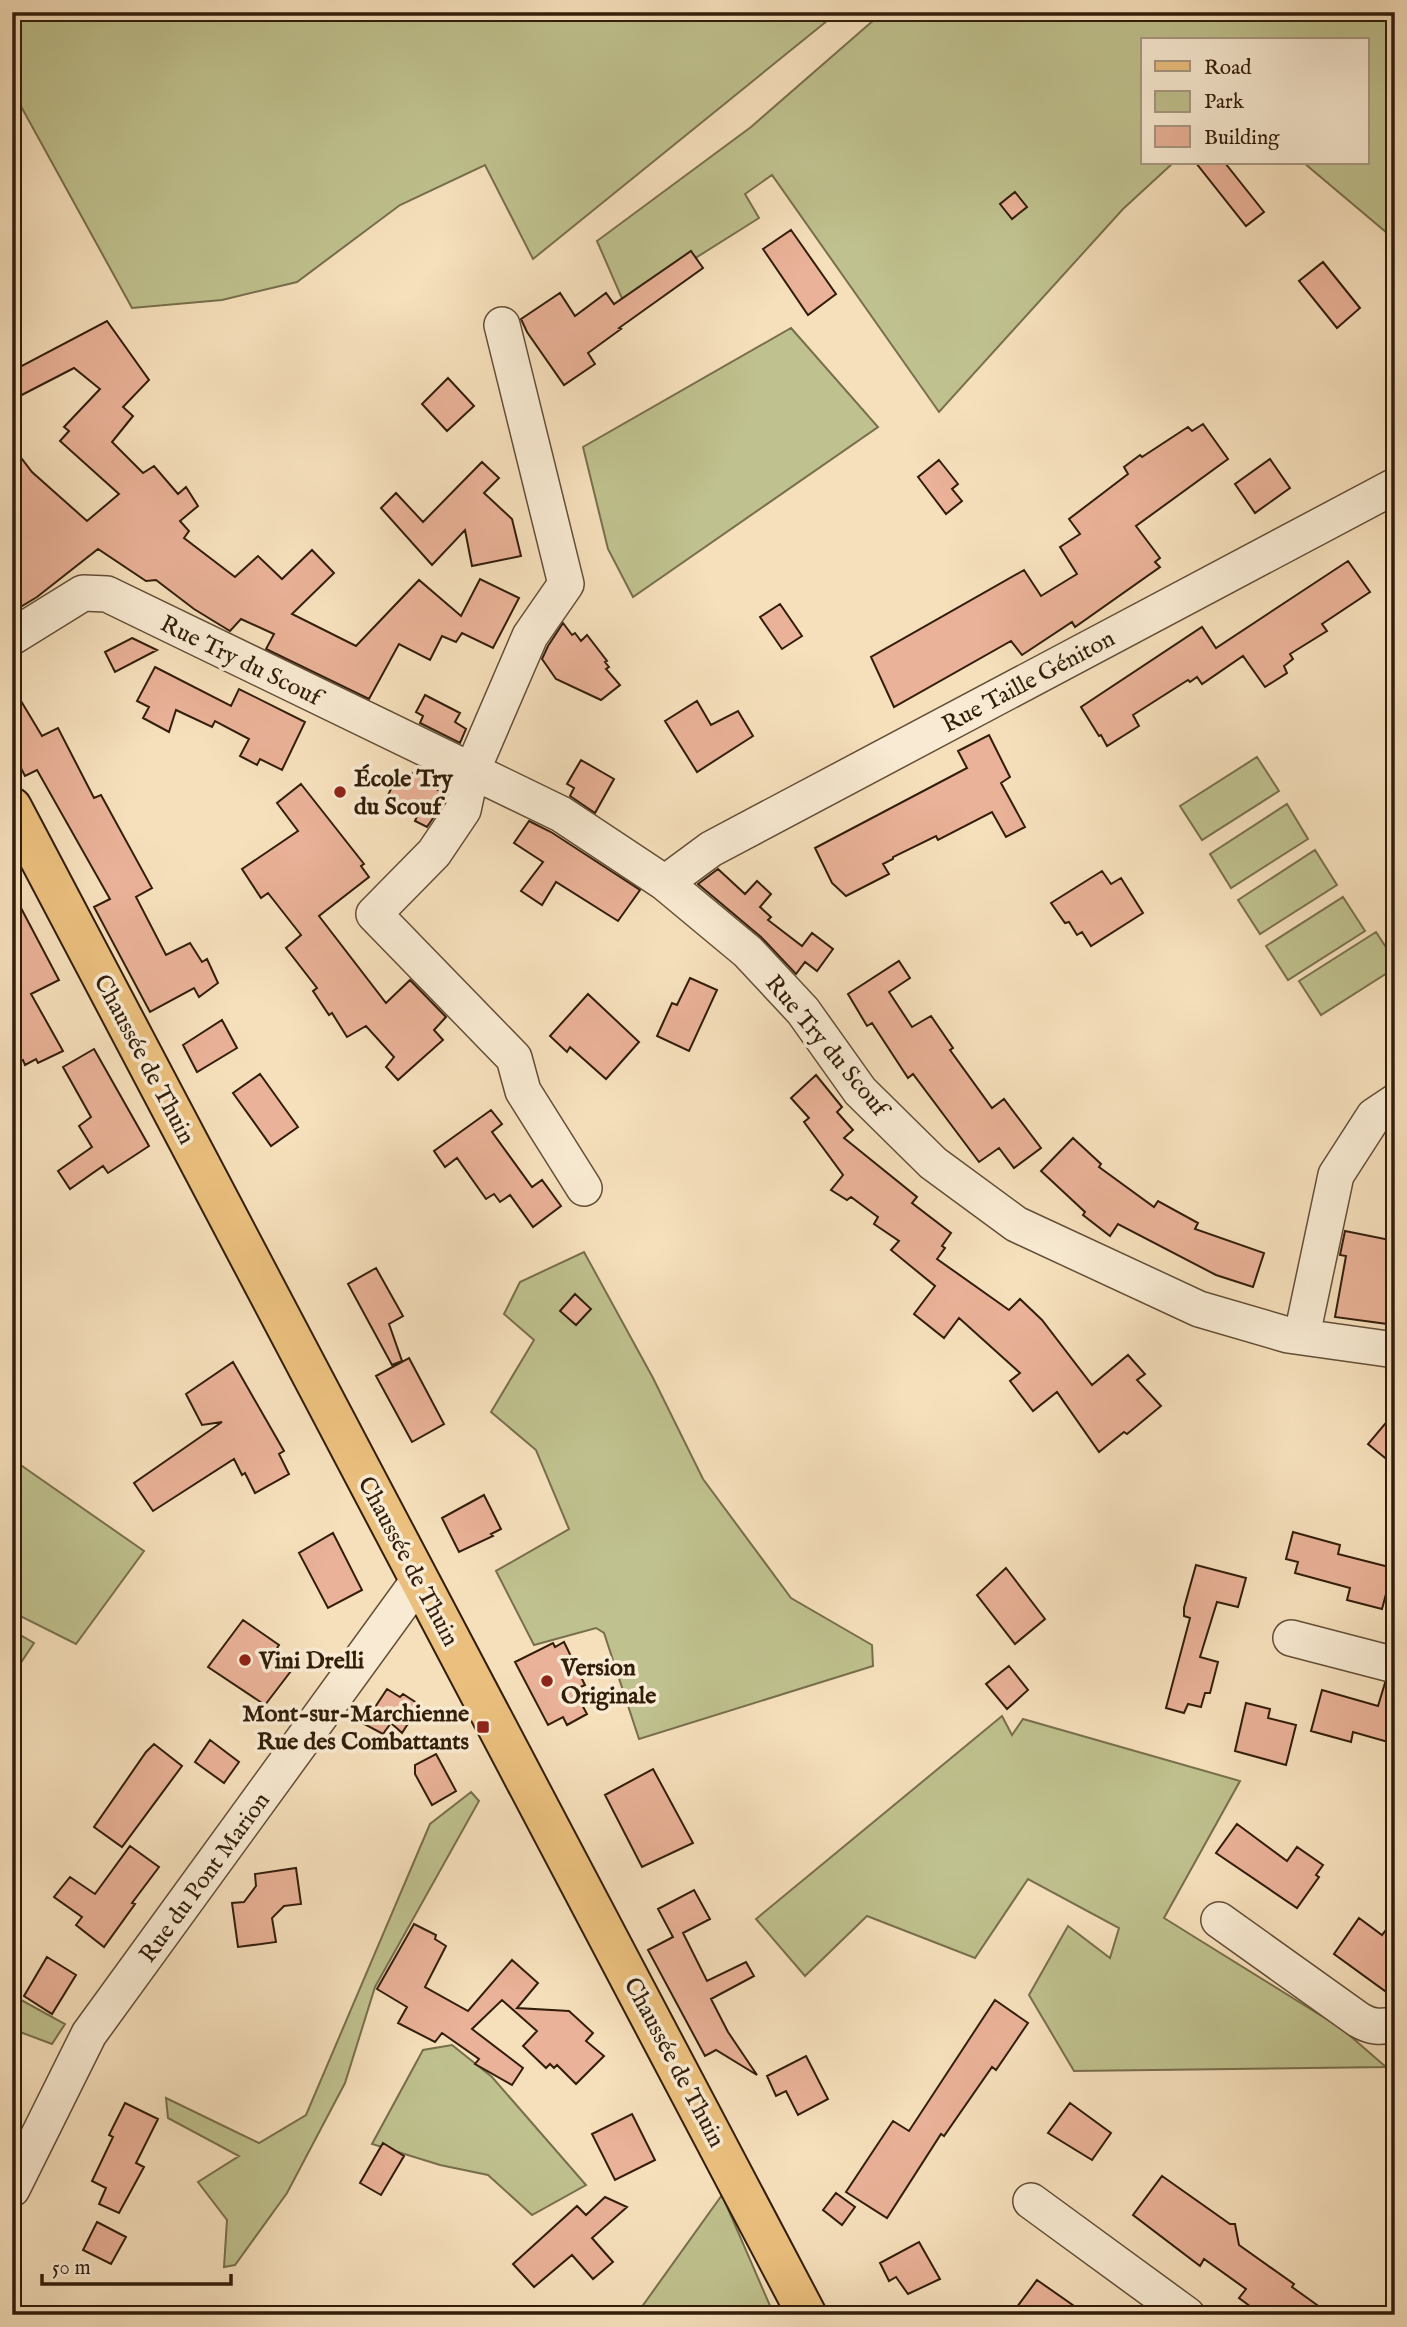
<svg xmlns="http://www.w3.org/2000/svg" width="1407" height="2327" viewBox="0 0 1407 2327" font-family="'IM FELL English',serif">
<rect width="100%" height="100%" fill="#f6e0bc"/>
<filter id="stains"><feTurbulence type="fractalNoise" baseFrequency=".00286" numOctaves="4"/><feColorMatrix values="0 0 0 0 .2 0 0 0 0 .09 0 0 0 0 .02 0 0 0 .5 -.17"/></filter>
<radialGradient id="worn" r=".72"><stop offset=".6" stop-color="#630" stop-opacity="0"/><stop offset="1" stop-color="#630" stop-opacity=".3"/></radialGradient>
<!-- green -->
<path fill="#bfc18e" stroke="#786f4c" stroke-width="2" d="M12,12H838L533,259L485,165L400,205L297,282L222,300L132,308L12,90Z
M883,12H1395V237L1393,238L1304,163H1367V40H1143V163H1173L1123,209L939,412L772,175L745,194L759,218L624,303L597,241L751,127Z
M791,328L878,427L633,597L608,549L583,447Z
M1257,757L1279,791L1202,840L1180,806Z
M1287,804L1308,839L1231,888L1210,854Z
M1315,850L1337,885L1260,934L1238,900Z
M1343,897L1365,931L1288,980L1266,946Z
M1376,932L1395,961V968L1321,1015L1299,981Z
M584,1252L653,1378L703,1479L791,1598L872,1645L873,1666L639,1739L604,1633L596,1628L534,1645L496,1571L569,1529L536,1450L491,1412L534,1340L504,1314L520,1282Z
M12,1459L144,1551L76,1644L12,1612Z
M12,1630L34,1643L12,1676Z
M1002,1716L1012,1735L1023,1719L1240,1781L1164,1918L1341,2028L1386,2067L1074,2071L1029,1995L1068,1926L1110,1958L1119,1928L1028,1879L975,1958L867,1916L805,1976L756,1919Z
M471,1792L479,1801L375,1987L345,2083L287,2193L235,2265L224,2267L227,2220L198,2182L239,2156L168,2118L166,2098L259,2143L306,2115L430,1824Z
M12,1995L65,2024L52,2044L12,2029Z
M452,2045L492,2077L586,2185L532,2215L488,2175L440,2165L372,2144L423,2050Z
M722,2195L774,2315H636Z"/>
<!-- building -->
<path fill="#eab298" stroke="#321d0a" stroke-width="2" d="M1196,163H1225L1264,212L1246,226Z
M1015,192L1027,207L1012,219L1000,204Z
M791,230L836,294L808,315L763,249Z
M691,251L703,268L619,328L621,329L588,353L595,364L564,385L527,332L521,319L560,293L575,316L606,293L614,304Z
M1323,262L1360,308L1337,328L1299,281Z
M107,321L149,380L123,407L133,416L112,442L143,473L154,466L178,494L186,487L198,506L180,521L189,531L184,538L235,577L258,556L282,579L312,550L334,573L292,614L356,646L419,580L461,616L480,579L519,598L493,648L462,633L456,642L442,636L430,660L399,644L369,699L266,649L274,634L241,619L230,631L194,609L156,580L146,581L98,549L37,597L12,612V446L32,472L87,521L119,494L60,441L69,431L64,427L100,389L74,368L12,400V371Z
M448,378L474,406L447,431L422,404Z
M1203,424L1228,459L1136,526L1160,558L1155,562L1160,567L1075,627L1072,622L1022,655L1011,641L894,707L871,657L1024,570L1041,596L1077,574L1060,547L1080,534L1069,519L1128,474L1124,467L1140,455L1142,457L1188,427L1192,431Z
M1270,459L1290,488L1255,513L1235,484Z
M939,460L958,484L952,489L962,501L946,514L918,477Z
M482,462L499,478L484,493L512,519L521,556L472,566L465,530L432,565L381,508L396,493L423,522Z
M1348,561L1370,592L1322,624L1327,631L1290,654L1293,659L1284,666L1287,673L1265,687L1243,656L1202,684L1197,677L1190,682L1188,680L1133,715L1139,726L1107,746L1101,735L1099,736L1081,707L1202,627L1216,648Z
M780,604L802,636L782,649L760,617Z
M563,623L572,635L575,633L581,641L587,635L607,661L605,662L609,667L606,669L620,685L601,700L556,679L542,659L548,646Z
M132,638L157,650L115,672L105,652Z
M155,667L231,706L239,689L305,722L282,770L260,759L257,765L240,756L249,739L215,721L212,727L176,710L169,732L143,718L149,707L137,701Z
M12,686L42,736L58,728L94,798L101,795L152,888L136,897L166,955L190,943L202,962L207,959L218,983L199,997L194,988L150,1012L94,907L110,899L37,770L25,776L12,751Z
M425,695L460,713L455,722L466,729L460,743L420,723L423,716L416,712Z
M697,701L711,725L738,711L753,736L697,772L665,721Z
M989,735L1010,777L1001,783L1025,827L1006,837L992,812L938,840L936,836L893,857V859L883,864L889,874L846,896L832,883L815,848L967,768L958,751Z
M581,760L614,779L595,813L570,796L574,788L567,784Z
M413,773L437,784L434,788L446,794L444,802L427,827L415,821L418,814L386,800L397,775L409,781Z
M301,784L364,864L361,866L369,877L319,916L386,1003L410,980L446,1017L434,1030L443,1040L398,1080L386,1067L394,1057L366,1026L347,1037L332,1013L329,1015L313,991L317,988L286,948L301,935L268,893L261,898L242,869L298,831L277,803Z
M529,821L551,832L640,890L618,921L556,882L542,905L521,891L543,862L514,843Z
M718,869L745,894L757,881L771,894L760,907L771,917L768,920L802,946L812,933L833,949L817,971L805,962L796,974L761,937L698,884Z
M1102,871L1111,884L1121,878L1143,913L1091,946L1082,932L1077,935L1069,922L1065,923L1051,903Z
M12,891L59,980L31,994L63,1051L38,1063L36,1059L25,1065L23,1060L12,1065Z
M899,961L910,978L889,992L912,1027L931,1016L953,1048L950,1050L992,1108L1004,1099L1041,1148L1014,1168L999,1148L979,1162L913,1074L908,1078L872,1023L867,1026L848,994Z
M690,978L717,990L689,1051L657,1036L672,1003L677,1005Z
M588,994L639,1042L606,1079L570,1047L567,1052L550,1036Z
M222,1020L237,1048L197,1072L183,1045Z
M94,1049L149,1146L108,1173L103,1166L70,1189L58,1171L92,1147L79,1126L91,1117L63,1067Z
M260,1074L298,1127L271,1146L233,1093Z
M816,1075L842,1107L837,1112L853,1130L844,1138L917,1197L912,1203L951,1233L942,1246L945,1248L937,1259L1009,1310L1020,1299L1042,1320L1092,1385L1128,1355L1145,1374L1137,1380L1161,1406L1127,1434L1124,1432L1099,1452L1057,1392L1033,1411L1010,1381L1020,1373L959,1318L944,1338L914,1314L935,1286L891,1250L899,1241L874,1224L878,1217L851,1197L847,1200L831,1190L843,1175L804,1122L809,1118L791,1098Z
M491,1110L502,1124L492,1132L532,1187L542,1180L561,1206L533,1227L510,1195L500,1202L494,1194L486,1199L457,1158L445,1167L434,1151Z
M1073,1138L1101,1164L1099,1167L1154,1207L1158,1201L1198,1223L1195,1229L1264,1253L1253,1287L1216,1275L1118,1224L1110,1236L1083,1215L1085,1212L1041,1171Z
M1345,1231L1395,1241V1325L1335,1317L1346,1256L1340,1255Z
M376,1268L403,1316L389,1324L402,1361L392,1365L348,1284Z
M575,1294L591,1309L576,1325L560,1311Z
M409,1358L444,1424L412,1442L376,1376Z
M233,1362L284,1451L279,1454L289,1474L255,1493L245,1473L242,1475L234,1459L153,1511L134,1483L222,1422L202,1425L186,1394Z
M1395,1412V1466L1368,1444Z
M484,1495L501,1529L491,1534L493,1536L459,1552L442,1518Z
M1293,1532L1340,1545L1338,1554L1393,1568L1382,1609L1347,1600L1350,1588L1295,1573L1298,1562L1286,1559Z
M333,1533L362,1590L328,1608L299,1553Z
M1196,1565L1246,1578L1238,1607L1217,1602L1200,1657L1218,1662L1210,1693H1205L1201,1707L1188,1704L1184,1713L1166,1708L1190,1618L1184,1616V1608Z
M1006,1568L1045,1619L1015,1644L977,1595Z
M243,1620L279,1645L272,1656L291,1671L265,1705L208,1667Z
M564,1642L585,1685L574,1690L587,1714L567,1725L563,1717L548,1725L515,1662L553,1643L555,1647Z
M1009,1666L1028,1690L1007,1709L986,1684Z
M1385,1683L1395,1685V1744L1353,1732L1351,1742L1311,1731L1322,1690L1378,1706Z
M387,1689L400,1697L403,1694L420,1705L402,1733L391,1723L383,1734L364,1724Z
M1246,1703L1270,1709L1268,1718L1296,1725L1286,1765L1235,1751Z
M210,1740L239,1762L224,1783L195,1762Z
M154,1744L182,1766L122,1847L94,1827L146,1752Z
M436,1754L456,1791L432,1805L415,1774V1765Z
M653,1769L693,1843L642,1867L605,1795Z
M1237,1824L1287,1861L1297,1847L1323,1865L1316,1875L1319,1877L1297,1908L1216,1853Z
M130,1846L159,1867L132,1903L135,1904L104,1947L76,1925L82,1917L54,1897L70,1877L95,1894Z
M296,1868L301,1904L284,1906L272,1918L276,1942L238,1947L232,1903L244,1902L256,1886L255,1874Z
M694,1890L710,1919L683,1933L707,1981L746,1962L754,1976L711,1999L728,2032L757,2075L716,2050L705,2056L648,1950L673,1937L658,1909Z
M1359,1918L1382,1935L1395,1918V1978L1385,1991L1334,1954Z
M414,1924L436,1935L435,1939L446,1946L425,1987L468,2011L512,1960L538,1983L517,2008L569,2011L593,2033L586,2041L604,2056L576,2084L557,2065L554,2068L550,2064L546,2068L523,2046L537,2031L502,2000L472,2029L523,2068L512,2085L475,2064L479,2059L442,2033L435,2042L398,2023L407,2007L377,1989Z
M47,1957L76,1975L52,2014L24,1996Z
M995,2000L1028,2023L996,2070L992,2067L944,2136L941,2134L887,2218L846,2192L893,2121L909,2131Z
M806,2056L828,2099L798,2115L786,2091L776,2096L767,2076Z
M125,2103L158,2119L136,2163L144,2167L119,2213L99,2204L106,2188L92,2181L113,2137L109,2135Z
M1070,2103L1111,2133L1092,2160L1048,2133Z
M632,2114L655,2160L615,2180L592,2134Z
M383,2143L404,2156L381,2195L360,2183Z
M1162,2176L1230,2224H1235L1239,2245L1294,2284L1292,2287L1331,2315H1262L1239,2298L1246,2289L1204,2259L1200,2266L1133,2215Z
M836,2193L855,2207L842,2225L823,2210Z
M605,2197L627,2207L592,2238L613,2262L593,2279L572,2255L534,2287L513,2264L577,2206L586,2215Z
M97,2222L126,2237L111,2264L83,2250Z
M919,2242L940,2279L908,2294L896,2277L889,2281L880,2263Z
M1037,2280L1087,2315H1011Z"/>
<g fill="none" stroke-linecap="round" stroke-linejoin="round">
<defs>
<path id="minor" d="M502,325L566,584L530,636L471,773L463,810L434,853L374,914L514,1058L523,1091L584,1188
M12,637L83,593L107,594L561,814L665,883L748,952L803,1011L860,1091L933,1163L1016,1224L1199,1309L1288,1335L1395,1350
M665,883L711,849L1395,486
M1302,1335L1336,1175L1374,1116L1395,1102
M1291,1638L1395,1665
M1219,1920L1359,2020C1371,2027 1381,2028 1395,2024
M12,2189L89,2034L419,1580
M1031,2201L1187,2315"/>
<path id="major" d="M12,807L807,2315"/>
</defs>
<!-- minor casing -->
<use href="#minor" stroke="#634e36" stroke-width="38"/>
<!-- major casing -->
<use href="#major" stroke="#321d0a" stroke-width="42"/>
<!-- minor -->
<use href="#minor" stroke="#f9ebd3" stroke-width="35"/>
<!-- major -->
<use href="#major" stroke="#ebc07e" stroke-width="38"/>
</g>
<!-- markers -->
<g fill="#8f2418" stroke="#f9ebd3" stroke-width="2.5">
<circle cx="340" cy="792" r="7"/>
<circle cx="245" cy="1660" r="7"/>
<circle cx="547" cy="1681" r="7"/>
<rect x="476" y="1720" width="14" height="14" rx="3.5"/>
</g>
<g text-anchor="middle" stroke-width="7" stroke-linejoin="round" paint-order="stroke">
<!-- street labels -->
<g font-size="24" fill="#321d0a" stroke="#f9ebd3">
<text transform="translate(241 660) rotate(26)" y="8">Rue Try du Scouf</text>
<text transform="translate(1028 681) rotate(-28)" y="8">Rue Taille Géniton</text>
<text transform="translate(827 1045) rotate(50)" y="8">Rue Try du Scouf</text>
<text transform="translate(145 1059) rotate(62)" y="8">Chaussée de Thuin</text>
<text transform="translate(409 1561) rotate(62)" y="8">Chaussée de Thuin</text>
<text transform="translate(204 1877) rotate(-54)" y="8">Rue du Pont Marion</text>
<text transform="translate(675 2062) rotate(62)" y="8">Chaussée de Thuin</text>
</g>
<!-- poi labels -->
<g font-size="24" font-weight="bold" fill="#321d0a" stroke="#f9ebd3" text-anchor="start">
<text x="354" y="786">École Try<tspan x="354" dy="28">du Scouf</tspan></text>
<text x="259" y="1668">Vini Drelli</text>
<text x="561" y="1675">Version<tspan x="561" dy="28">Originale</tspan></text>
<text x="469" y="1721" text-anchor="end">Mont-sur-Marchienne<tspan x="469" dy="28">Rue des Combattants</tspan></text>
</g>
</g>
<!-- margin -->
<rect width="1407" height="2327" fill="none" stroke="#f6e0bc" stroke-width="42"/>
<rect x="14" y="14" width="1379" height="2299" fill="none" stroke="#321d0a" stroke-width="3.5"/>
<rect x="21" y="21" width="1365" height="2285" fill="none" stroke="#321d0a" stroke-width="2"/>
<!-- legend -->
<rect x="1141" y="38" width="228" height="126" fill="#f9ebd3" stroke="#a99983" stroke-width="2"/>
<rect x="1155" y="61" width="35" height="10" fill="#ebc07e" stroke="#a99983" stroke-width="2"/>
<text x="1204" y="74" font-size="21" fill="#321d0a">Road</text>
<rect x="1155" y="91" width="35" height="21" fill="#bfc18e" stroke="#a99983" stroke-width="2"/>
<text x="1204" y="108" font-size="21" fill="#321d0a">Park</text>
<rect x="1155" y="126" width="35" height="21" fill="#eab298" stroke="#a99983" stroke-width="2"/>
<text x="1204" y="144" font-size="21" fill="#321d0a">Building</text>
<!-- scale -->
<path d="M42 2274v10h189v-10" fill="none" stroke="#321d0a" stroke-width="3.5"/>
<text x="52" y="2274" font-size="21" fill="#321d0a" stroke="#f9ebd3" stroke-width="5" paint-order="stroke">50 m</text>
<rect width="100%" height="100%" filter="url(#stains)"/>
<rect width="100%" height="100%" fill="url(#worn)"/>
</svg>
